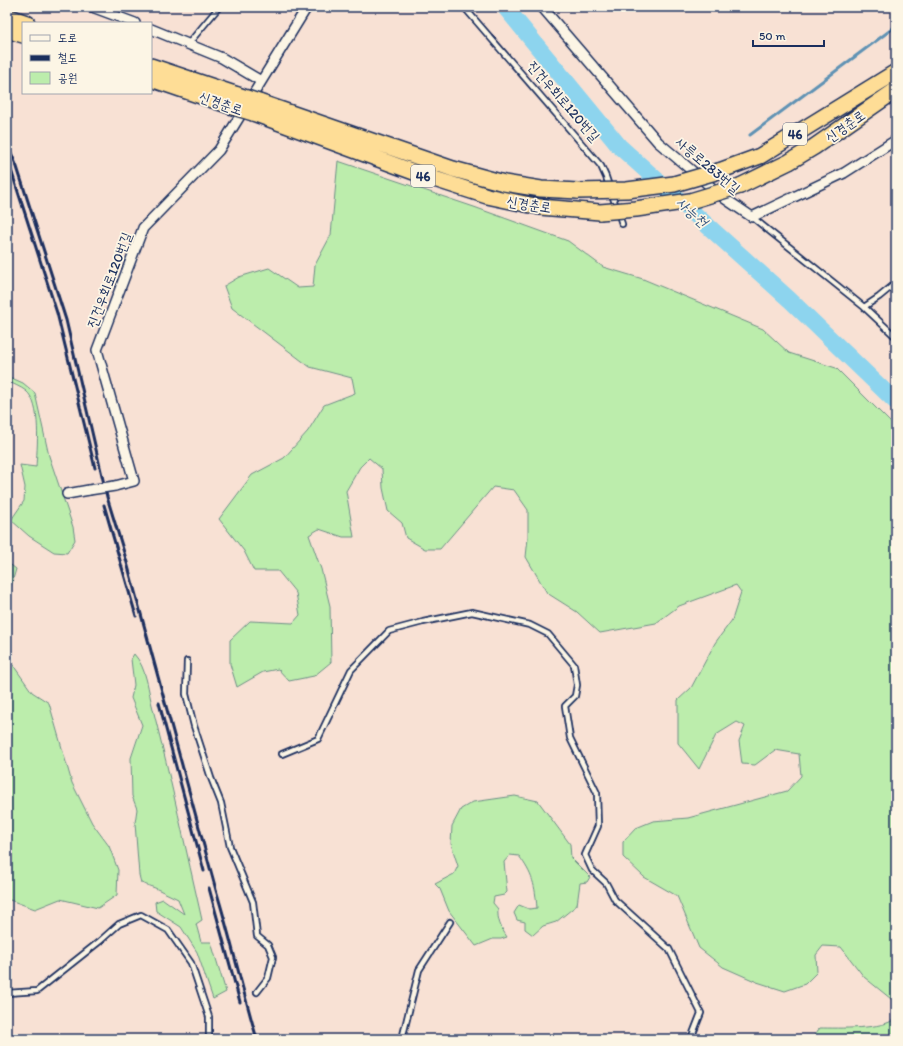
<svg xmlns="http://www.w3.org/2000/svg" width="903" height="1046" viewBox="0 0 903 1046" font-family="Itim,'Poor Story',sans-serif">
<rect width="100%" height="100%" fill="#f8e1d4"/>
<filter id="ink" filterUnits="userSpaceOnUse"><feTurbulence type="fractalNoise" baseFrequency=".025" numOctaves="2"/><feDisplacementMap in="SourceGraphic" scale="8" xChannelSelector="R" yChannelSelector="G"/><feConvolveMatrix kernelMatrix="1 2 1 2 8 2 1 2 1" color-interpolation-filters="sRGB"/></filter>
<g filter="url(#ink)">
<!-- green -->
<path fill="#bcedac" stroke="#6c8e85" d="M338,161L474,207L568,241L603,267L643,279L763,329L789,353L836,368L896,428V1003L864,977L841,947L823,946L816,955L817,972L805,984L785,991L757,982L723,967L699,948L677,896L644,877L623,857V842L636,828L653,821L688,818L787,791L801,776L799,754L775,750L755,765L742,764L739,741L745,726L737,722L716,735L699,769L678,743V700L691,688L715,643L732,620L741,592L736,585L679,606L656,623L600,633L577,612L547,593L526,557L528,538V510L514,490L493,487L440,549H425L406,538L402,523L388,511L383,488L382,469L369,458L360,467L346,491L354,537H343L319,529L309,535L321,569L330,606L331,662L314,676L289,681L278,669L263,672L237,687L230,664V640L250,621L293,623L300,615L296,593L278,571H254L244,551L219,519L252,475L284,458L308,431L324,405L355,393L352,378L310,367L232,308L224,286L239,277L269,268L298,288L313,287L315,265L331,235Z
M7,376L23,383L35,393L49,456L73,527L75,540L67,553L54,552L29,536L11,520L24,501L25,487L20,465L36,467C37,449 42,404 26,391C21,387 13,384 7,381Z
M7,562L16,569L7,600Z
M7,650L13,665L32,692L49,703L72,783L92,823L109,846L118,870L117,895L98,908L60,899L35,909L7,899Z
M134,654C147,668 148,691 153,709C171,779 186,850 202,920L196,924L201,942H211L226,992L213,999L197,952L181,927L156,911L155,902L163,899L184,914L178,899L155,888L141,883L139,875L135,823L137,809L132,796L131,758L142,725L131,698L134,685L131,659Z
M515,796L538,801L570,844L571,858L590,877L587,882L580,883L577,905L556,922L543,926L533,935L525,929V922L517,920L514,913L519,905L529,909L537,908C535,885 533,875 519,856L510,855L504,862L507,892L504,895L494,897L493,903L498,909C497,920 501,928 507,937L501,939H493L476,946L449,911L440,889L435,884L454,874L458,866L451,844L452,826L461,809L473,802Z
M896,1018V1039H811L820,1028C837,1028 884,1030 896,1018Z"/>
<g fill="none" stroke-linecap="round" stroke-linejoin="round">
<!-- stream -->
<path stroke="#5f92b4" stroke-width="3" d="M750,135L896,26"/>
<!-- river -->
<path stroke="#8dd4ee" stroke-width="17" d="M505,7L619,146L790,300L896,402"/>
<defs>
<path id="service" d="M464,7L601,166L606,177L622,224
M189,43L219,7
M752,217L864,307L896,337
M864,307L879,297L896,283
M187,661L186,694L194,726L211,778L221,803L230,847L253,902L257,936L268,945L273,957L268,978L257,992
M282,754L318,739L351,670L389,631L423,622L472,612L530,625L548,634L574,665L577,685L575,696L565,706L570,738L597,793L598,826L585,855L592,870L606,883L615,900L669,949L701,1013L692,1036
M7,993L37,991L100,941L119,924L141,915L168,930L191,963L209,1017V1039
M402,1039L419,970L450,922"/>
<path id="minor" d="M92,7L135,23
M542,7L658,142L724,198L752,217L844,173L896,140
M151,29L222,58L261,81
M115,486L134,481L97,350L143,228L219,150L307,7
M67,494L89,490"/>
<path id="trunk" d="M7,16L27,23
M7,30L23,35
M151,66L238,95
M151,79L233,107
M259,102L453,169L504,183L541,189L578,191
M253,113L422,175L487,196L540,207L600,212
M719,171L760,156L896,72
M740,186L789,162L814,147L896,90"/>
</defs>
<!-- service casing -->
<use href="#service" stroke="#1b2f5e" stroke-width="8"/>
<!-- minor casing -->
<use href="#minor" stroke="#1b2f5e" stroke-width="12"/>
<!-- trunk casing -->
<use href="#trunk" stroke="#1b2f5e" stroke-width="18"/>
<!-- service -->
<use href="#service" stroke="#fcf5e5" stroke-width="4.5"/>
<!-- minor -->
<use href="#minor" stroke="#fcf5e5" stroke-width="9"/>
<!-- trunk -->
<use href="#trunk" stroke="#fedd96" stroke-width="15"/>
<!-- rail -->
<path stroke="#1b2f5e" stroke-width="3" d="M7,143L17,167L66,320L107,497L126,559L216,890C231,939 242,989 257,1039
M7,160L12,173L57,313L95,468
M104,505L136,616
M159,703L204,871
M209,888L240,1002"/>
<defs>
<path id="minor-bridge" d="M89,490L115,486"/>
<path id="trunk-bridge" d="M238,95L259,102
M233,107L253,113
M578,191L627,190L674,184L719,171
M600,212L636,209L690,201L740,186"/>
</defs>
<!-- minor-bridge casing -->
<use href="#minor-bridge" stroke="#1b2f5e" stroke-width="12" stroke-linecap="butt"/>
<!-- trunk-bridge casing -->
<use href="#trunk-bridge" stroke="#1b2f5e" stroke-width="18" stroke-linecap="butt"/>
<!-- minor-bridge -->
<use href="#minor-bridge" stroke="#fcf5e5" stroke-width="9"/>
<!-- trunk-bridge -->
<use href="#trunk-bridge" stroke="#fedd96" stroke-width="15"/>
</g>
</g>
<g text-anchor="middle" stroke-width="3.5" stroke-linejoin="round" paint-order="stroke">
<!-- shield labels -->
<g fill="#fcf5e5" stroke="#5e6a86" stroke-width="1">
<rect x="783" y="123" width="24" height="22" rx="3"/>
<rect x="411" y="165" width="24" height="22" rx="3"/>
</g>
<g font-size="13" font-weight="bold" fill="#1b2f5e">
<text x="795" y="139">46</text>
<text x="423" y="181">46</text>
</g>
<!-- street labels -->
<g font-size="14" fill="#1b2f5e" stroke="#fcf5e5">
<text transform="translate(564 101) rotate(49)" y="5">진건우회로120번길</text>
<text transform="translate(221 103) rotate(19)" y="5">신경춘로</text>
<text transform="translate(845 126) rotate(-35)" y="5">신경춘로</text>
<text transform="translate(708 165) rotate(40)" y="5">사릉로283번길</text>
<text transform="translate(529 204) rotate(9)" y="5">신경춘로</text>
<text transform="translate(109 280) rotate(-69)" y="5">진건우회로120번길</text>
</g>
<!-- water labels -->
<g font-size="15" font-style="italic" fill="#385882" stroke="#fcf5e5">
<text transform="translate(692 212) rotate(42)" y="5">사능천</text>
</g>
</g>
<!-- margin -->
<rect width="903" height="1046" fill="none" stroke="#fcf5e5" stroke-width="24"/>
<rect x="12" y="12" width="879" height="1022" fill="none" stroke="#1b2f5e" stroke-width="1.5" filter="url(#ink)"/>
<!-- legend -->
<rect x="22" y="22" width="130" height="72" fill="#fcf5e5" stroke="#a2a6af"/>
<rect x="30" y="35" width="20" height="6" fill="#fcf5e5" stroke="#a2a6af"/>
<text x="58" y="42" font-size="12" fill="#1b2f5e">도로</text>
<rect x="30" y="55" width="20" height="6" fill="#1b2f5e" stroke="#a2a6af"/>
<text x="58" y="62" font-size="12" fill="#1b2f5e">철도</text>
<rect x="30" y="72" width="20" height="12" fill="#bcedac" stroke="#a2a6af"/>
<text x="58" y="82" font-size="12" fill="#1b2f5e">공원</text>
<!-- scale -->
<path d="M753 40v6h71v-6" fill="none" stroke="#1b2f5e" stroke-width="2"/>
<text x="759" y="40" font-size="12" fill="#1b2f5e" stroke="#fcf5e5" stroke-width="3" paint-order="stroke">50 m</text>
</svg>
